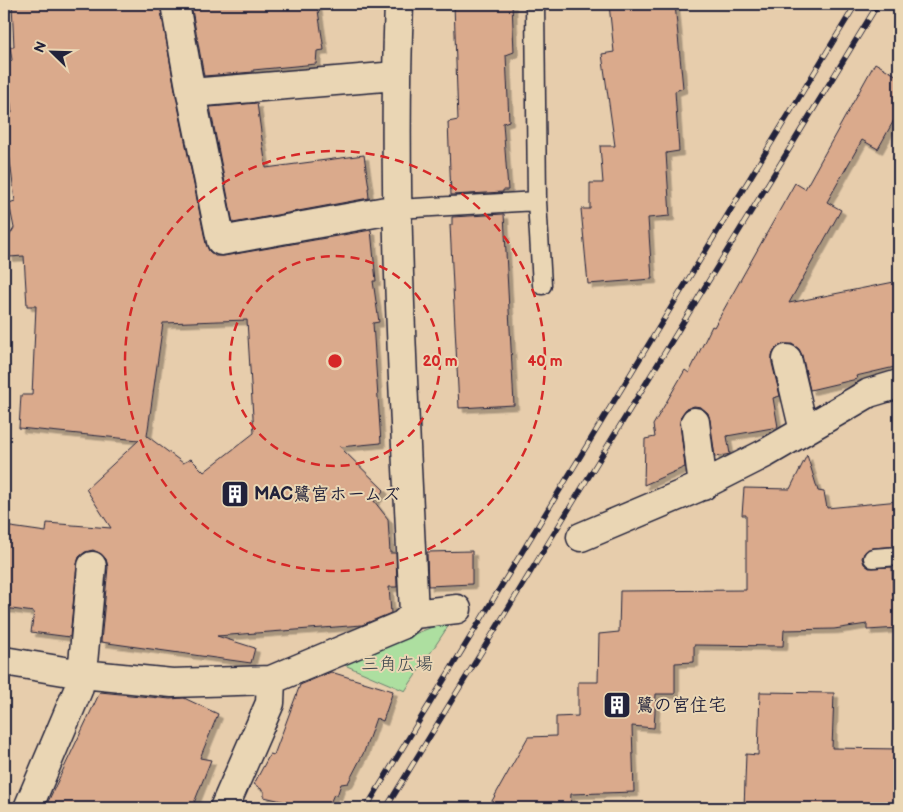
<svg xmlns="http://www.w3.org/2000/svg" width="903" height="812" viewBox="0 0 903 812" font-family="'Balsamiq Sans','Klee One',sans-serif">
<defs>
<filter id="shadow"><feDropShadow dx="4.5" dy="4.5" stdDeviation="0" flood-color="#0004"/></filter>
</defs>
<rect width="100%" height="100%" fill="#e7cdac"/>
<filter id="ink" filterUnits="userSpaceOnUse"><feTurbulence type="fractalNoise" baseFrequency=".02" numOctaves="2"/><feDisplacementMap in="SourceGraphic" scale="10" xChannelSelector="R" yChannelSelector="G"/><feConvolveMatrix kernelMatrix="1 2 1 2 8 2 1 2 1" color-interpolation-filters="sRGB"/></filter>
<g filter="url(#ink)">
<!-- green -->
<path fill="#addfa0" stroke="#68806e" d="M453,619L405,691L340,663Z"/>
<!-- building -->
<path fill="#daaa8c" stroke="#22223b" fill-rule="evenodd" filter="url(#shadow)" d="M12,4H160L176,96L206,244L209,251L215,256H224L371,230L376,281H373L379,322L373,323L381,443L340,447L384,490L374,501L388,519L390,553H396L397,587H389L391,613L362,625L217,636L255,648L251,663L101,642L108,567L106,559L101,554L93,550L85,552L79,557L77,564L70,637L31,632L34,612L4,608V526L46,532L47,523L111,528L86,489L139,440L19,428L21,395H32L36,306H27L24,256L9,257L7,240L14,228L9,203L15,201L9,153L4,152V114L12,113L6,66L12,60L10,47H14ZM247,320L254,433L204,472L191,459L183,463L147,436L163,323Z
M191,4H317L324,50L317,51L316,64L253,70V72L204,76Z
M454,4H512L514,52L506,55L509,121L503,123L508,190H503V192L451,195L448,122L458,120Z
M609,4H675L683,88L675,91L679,151L666,153L670,216L648,218L652,279L588,284L581,209H590V183H603L600,146H615L602,54L614,52Z
M875,63L899,77V111L878,149L862,140L827,202L841,210L789,303L899,281V366L856,376L857,379L810,390L802,355L799,349L792,344H783L776,348L772,355V363L780,396L773,398L778,427L727,436L730,454L715,457L710,420L708,413L701,407L694,406L686,409L681,416L680,423L685,467L644,485L645,439L655,437L653,425L685,370L689,373L712,326L714,327L795,183L805,189Z
M257,103L266,168L364,155L369,188H368L369,198L233,223L210,107Z
M504,214L514,405L459,408L450,225H452V217Z
M807,455L818,491L824,492L827,508L899,501V546L872,548L864,553L862,558L864,564L869,568L892,567L893,595L899,596V628L867,630V624L834,629L784,630L783,646L694,645V662L675,663V694H656L654,728L632,726L634,792L571,794L570,808H488L528,737L556,736V717L578,716V682H598L599,634L619,632L620,591L746,590V515H742L744,488L790,489Z
M472,551V584L428,586L427,552Z
M331,672L393,691L383,721L376,718L364,752L348,783L341,784L337,796L334,794L328,808H293L295,804L264,797V791L254,784L270,754L274,755L300,685Z
M100,692L170,699L184,698L218,714L200,758L211,760L192,808H45Z
M760,692L834,693L832,748L899,749V806L889,805V808H744L746,754L758,755Z"/>
<g fill="none" stroke-linecap="round" stroke-linejoin="round">
<defs>
<path id="service" d="M535,4L537,201L542,285
M397,209L537,201
M873,558L899,556"/>
<path id="minor" d="M175,4L191,93L221,241L397,209
M191,93L396,76
M787,359L804,431
M695,422L703,486
M581,537L697,488L766,453L869,393L899,384
M414,614L457,609
M4,661L82,674L172,683L271,680L402,625L414,614C405,411 391,207 399,4
M28,808L78,690L82,674L92,566
M224,808L270,703L271,680"/>
</defs>
<!-- service casing -->
<use href="#service" stroke="#22223b" stroke-width="21"/>
<!-- minor casing -->
<use href="#minor" stroke="#22223b" stroke-width="31"/>
<!-- service -->
<use href="#service" stroke="#ead6b4" stroke-width="18"/>
<!-- minor -->
<use href="#minor" stroke="#ead6b4" stroke-width="28"/>
<defs>
<path id="rail" d="M366,808L856,4
M386,808L878,4"/>
</defs>
<!-- rail casing -->
<use href="#rail" stroke="#22223b" stroke-width="5.5"/>
<!-- rail -->
<use href="#rail" stroke="#ead6b4" stroke-width="4" stroke-dasharray="11" stroke-linecap="butt"/>
</g>
</g>
<!-- distance rings -->
<g fill="none" stroke="#d62828" stroke-width="2.5" stroke-dasharray="9 6">
<circle cx="335" cy="361" r="105"/>
<circle cx="335" cy="361" r="210"/>
</g>
<!-- icons -->
<defs>
<symbol id="building-square" viewBox="-11 -11 22 22"><rect x="-9" y="-9" width="18" height="18" rx="4" fill="#22223b" stroke="#ead6b4"/><path d="M-4-6H4V6H1V3H-1V6H-4ZM-2.5-4.3h1.7v1.8h-1.7ZM.8-4.3h1.7v1.8H.8ZM-2.5-1h1.7V.8h-1.7ZM.8-1h1.7V.8H.8Z" fill="#fff"/></symbol>
</defs>
<g fill-rule="evenodd">
<use href="#building-square" x="219" y="478" width="32" height="32"/>
<use href="#building-square" x="601" y="689" width="32" height="32"/>
</g>
<g text-anchor="middle" stroke-width="4" stroke-linejoin="round" paint-order="stroke">
<!-- poi labels -->
<g font-size="18" font-weight="bold" fill="#22223b" stroke="#ead6b4" text-anchor="start">
<text x="254" y="500">MAC鷺宮ホームズ</text>
<text x="636" y="711">鷺の宮住宅</text>
</g>
<!-- park labels -->
<g font-size="18" fill="#3e484f" stroke="#ead6b4">
<text x="397" y="670">三角広場</text>
</g>
</g>
<circle cx="335" cy="361" r="8" fill="#d62828" stroke="#ead6b4" stroke-width="2.5"/>
<g font-size="15" text-anchor="middle" font-weight="bold" fill="#d62828" stroke="#ead6b4" stroke-width="4" stroke-linejoin="round" paint-order="stroke">
<text x="440" y="366">20 m</text>
<text x="545" y="366">40 m</text>
</g>
<!-- margin -->
<rect width="903" height="812" fill="none" stroke="#ead6b4" stroke-width="20"/>
<rect x="10" y="10" width="883" height="792" fill="none" stroke="#22223b" stroke-width="2" filter="url(#ink)"/>
<!-- north arrow -->
<g transform="translate(52 52) rotate(293)" stroke="#ead6b4" stroke-width="4" paint-order="stroke">
<path d="M0-4L9 19L0 12L-9 19Z" fill="#22223b"/>
<text y="-8" font-size="14" font-weight="bold" text-anchor="middle" fill="#22223b">N</text>
</g>
</svg>
